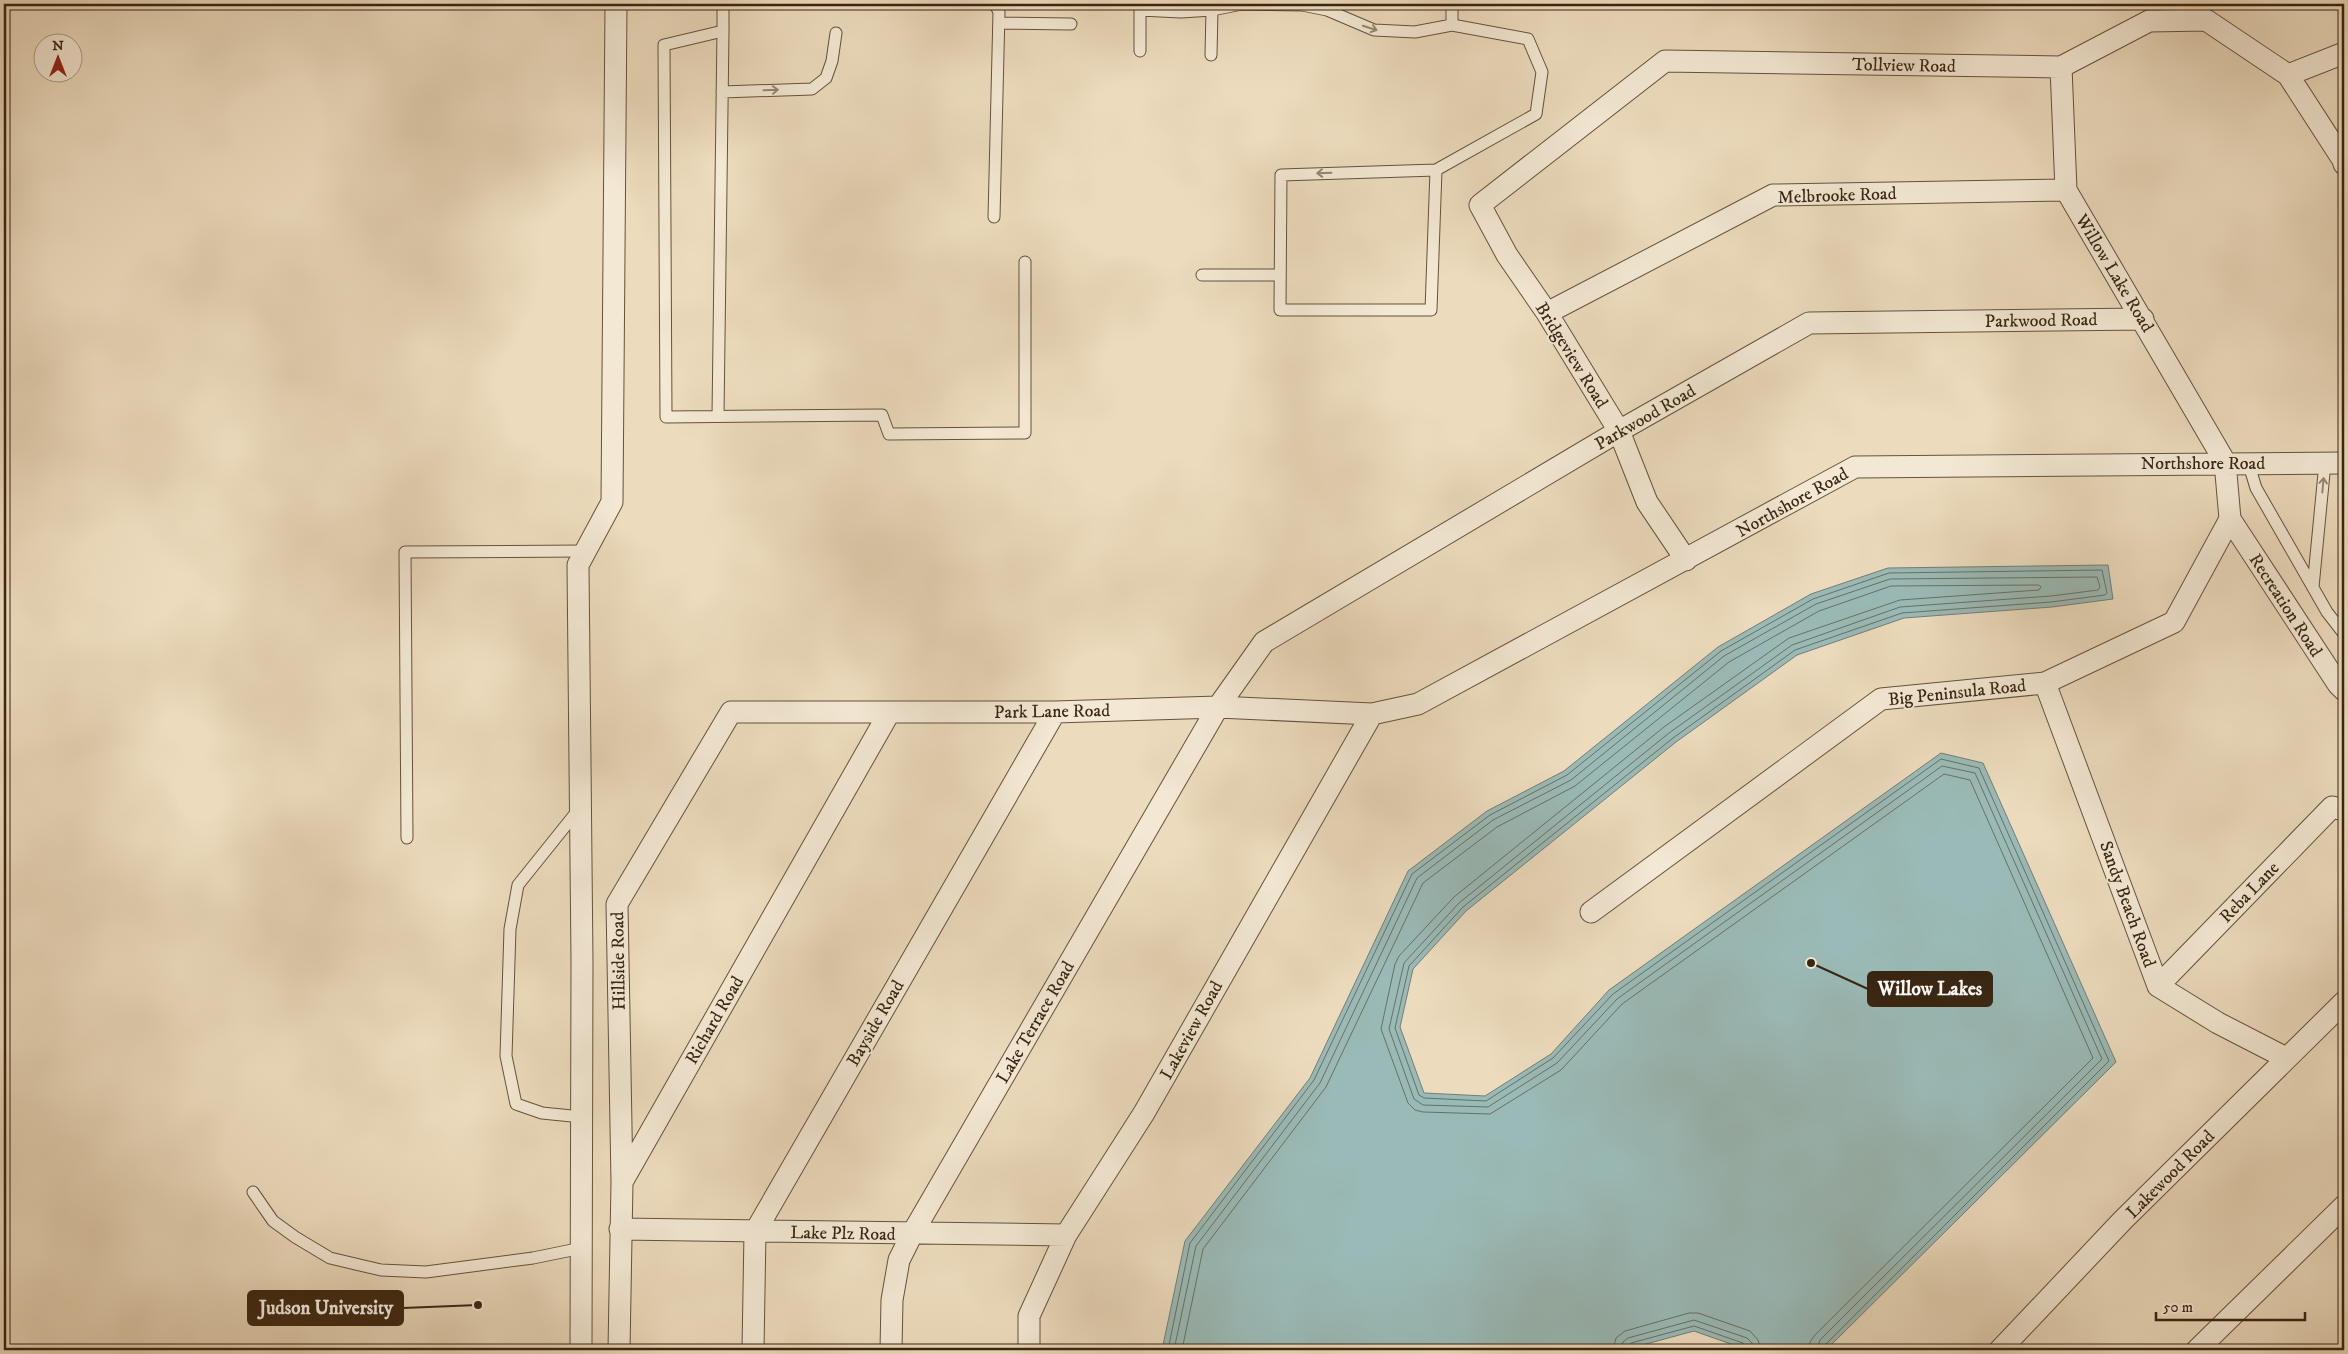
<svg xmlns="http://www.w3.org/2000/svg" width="2348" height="1354" viewBox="0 0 2348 1354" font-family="'IM FELL DW Pica',serif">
<rect width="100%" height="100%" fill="#ecdbbd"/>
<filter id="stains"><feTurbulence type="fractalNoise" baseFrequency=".004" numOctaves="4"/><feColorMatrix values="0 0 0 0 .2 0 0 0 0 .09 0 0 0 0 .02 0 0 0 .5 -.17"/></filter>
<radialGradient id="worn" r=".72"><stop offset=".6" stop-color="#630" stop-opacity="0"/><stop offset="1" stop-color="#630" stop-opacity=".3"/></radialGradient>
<!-- water -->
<path fill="#9abab7" stroke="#737e75" d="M2108,565L2113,599L2052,607L1904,618L1797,655L1676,742L1466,911L1413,969L1400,1027L1424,1093L1485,1096L1551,1054L1609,990L1941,753L1983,763L2116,1062L1826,1350H1748L1694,1331L1624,1350H1162L1185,1241L1310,1078L1408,871L1487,811L1564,771L1718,647L1811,594L1888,568Z"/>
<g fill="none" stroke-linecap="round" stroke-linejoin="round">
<!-- shore -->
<path stroke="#697064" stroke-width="1" d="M1168,1350L1190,1243L1314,1080L1412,874L1490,815L1567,775L1721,651L1813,599L1889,573L2102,570L2107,593L2105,595L2051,602L1902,613L1795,650L1673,738L1463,907L1409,966L1395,1028L1419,1095L1424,1098L1486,1101L1553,1058L1613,994L1941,759L1979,768L2109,1061L1825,1345L1823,1350
M1174,1350L1196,1246L1320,1083L1417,878L1493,820L1571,780L1724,656L1816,604L1890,579L2097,577L2100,587L2098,590L2051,596L1900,607L1792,645L1669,733L1459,903L1404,963L1389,1029L1414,1099L1423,1105L1488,1107L1557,1063L1617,999L1942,766L1975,773L2102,1059L1820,1340L1817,1350
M1182,1350L1203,1249L1326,1087L1423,883L1497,827L1575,786L1729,662L1819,611L1891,586L2039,585L2041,587L2039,590L1900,600L1789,638L1664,727L1454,897L1399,956L1395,964L1381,1029L1408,1103L1415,1110L1423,1112L1490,1114L1561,1070L1622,1004L1944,774L1970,780L2093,1058L1815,1335L1810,1342L1809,1350
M1613,1350L1616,1338L1625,1331L1689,1313H1698L1750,1331L1758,1340L1761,1350
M1621,1350L1623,1342L1628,1338L1694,1320L1747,1338L1752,1343L1753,1350
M1627,1350L1631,1343L1694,1326L1743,1343L1747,1350"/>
<defs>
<path id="service" d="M723,4V31L664,45L666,417L882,415L889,434L1025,433V262
M1139,4L1140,10L1181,12L1212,10L1242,4L1302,5L1327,10L1374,30L1415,32L1452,25
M999,23L1071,24
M1140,51V10
M1211,55L1212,10
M722,92L812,89L826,78L832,61L836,33
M1436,170L1281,175L1280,310H1431L1436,170L1536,114L1542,72L1528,39L1452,25V4
M994,217L999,12L995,4
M1202,275H1279
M718,416L723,31
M2248,462L2256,488L2327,612L2344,634
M2313,587L2325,463
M579,809L518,885L510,929L506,1056L516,1104L542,1113L582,1117
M407,838L405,552L585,551
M253,1192L273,1221L295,1237L330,1258L381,1270L426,1272L533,1258L582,1248"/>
<path id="minor" d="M2288,75L2343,160L2344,164
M1547,313L1773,195L2066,190
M2230,519L2338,684L2344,690
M1686,560L1647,502L1619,431L1547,313L1507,255L1480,205L1665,61L2061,67L2149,21L2206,20L2288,75L2344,53
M2045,683L2158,986L2218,1023L2286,1058
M1591,912L1881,699L2045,683L2174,622L2230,519L2225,462L2066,190L2061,67
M2158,986L2332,807L2344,810
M622,1182L617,904L731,712H1055L1218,707L1372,714L1418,704L1855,467L2344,463
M620,1229L1066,1235
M581,1350L582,961L578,565L612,502L616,4
M619,1350L622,1182L889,713
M753,1350L755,1232L1055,712
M891,1350L892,1300L899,1260L912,1234L1218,707L1264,642L1619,431L1809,323L2143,319
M1029,1350V1316L1066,1235L1144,1113L1372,714
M2000,1350L2123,1220L2344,1002
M2197,1350L2344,1206"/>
</defs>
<!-- service casing -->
<use href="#service" stroke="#65523c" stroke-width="13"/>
<!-- minor casing -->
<use href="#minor" stroke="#65523c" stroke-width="23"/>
<!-- service -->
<use href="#service" stroke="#f3e8d4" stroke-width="11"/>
<!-- minor -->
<use href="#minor" stroke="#f3e8d4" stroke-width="21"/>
</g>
<!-- one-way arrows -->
<defs><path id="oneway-shaft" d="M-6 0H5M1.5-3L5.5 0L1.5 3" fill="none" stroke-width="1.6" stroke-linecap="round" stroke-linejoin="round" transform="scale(1.25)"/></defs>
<g stroke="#968672">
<use href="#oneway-shaft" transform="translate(1370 28) rotate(18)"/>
<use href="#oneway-shaft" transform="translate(771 90) rotate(-2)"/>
<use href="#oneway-shaft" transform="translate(1324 173) rotate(178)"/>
<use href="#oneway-shaft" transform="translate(2323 485) rotate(-85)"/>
</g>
<g text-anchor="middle" stroke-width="4" stroke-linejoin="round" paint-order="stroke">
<!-- street labels -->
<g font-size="18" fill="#382511" stroke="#f3e8d4">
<text transform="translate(1904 65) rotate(1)" y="6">Tollview Road</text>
<text transform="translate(1837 195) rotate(-2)" y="6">Melbrooke Road</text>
<text transform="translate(2115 273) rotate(59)" y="6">Willow Lake Road</text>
<text transform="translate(2041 320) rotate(-1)" y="6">Parkwood Road</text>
<text transform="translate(1572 355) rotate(58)" y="6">Bridgeview Road</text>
<text transform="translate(1645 417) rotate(-30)" y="6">Parkwood Road</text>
<text x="2203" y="469">Northshore Road</text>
<text transform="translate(1792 502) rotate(-29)" y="6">Northshore Road</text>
<text transform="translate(2286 605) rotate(57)" y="6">Recreation Road</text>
<text transform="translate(1957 692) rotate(-6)" y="6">Big Peninsula Road</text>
<text transform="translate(1052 711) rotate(-1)" y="6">Park Lane Road</text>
<text transform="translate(2249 892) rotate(-46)" y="6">Reba Lane</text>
<text transform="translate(2128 904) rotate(70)" y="6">Sandy Beach Road</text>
<text transform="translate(618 961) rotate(-91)" y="6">Hillside Road</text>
<text transform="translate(714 1020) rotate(-60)" y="6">Richard Road</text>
<text transform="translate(1035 1022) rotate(-60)" y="6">Lake Terrace Road</text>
<text transform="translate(875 1023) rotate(-60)" y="6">Bayside Road</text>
<text transform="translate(1191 1030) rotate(-61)" y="6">Lakeview Road</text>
<text transform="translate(2170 1174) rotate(-45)" y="6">Lakewood Road</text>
<text transform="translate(843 1233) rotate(1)" y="6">Lake Plz Road</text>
</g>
</g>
<!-- callouts -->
<path fill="none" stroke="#382511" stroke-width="2" d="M1811 963L1868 989M478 1305L403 1308"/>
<g fill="#382511" stroke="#f3e8d4" stroke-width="2">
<circle cx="1811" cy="963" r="5"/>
<circle cx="478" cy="1305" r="5"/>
</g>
<g fill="#382511" stroke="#382511" stroke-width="2">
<rect x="1868" y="972" width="124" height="34" rx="5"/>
<rect x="248" y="1291" width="155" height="34" rx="5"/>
</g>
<g font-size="19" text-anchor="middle" font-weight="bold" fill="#fff">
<text x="1930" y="995">Willow Lakes</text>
<text x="326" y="1314">Judson University</text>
</g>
<!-- margin -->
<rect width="2348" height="1354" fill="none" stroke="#ecdbbd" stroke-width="20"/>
<rect x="5" y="5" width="2338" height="1344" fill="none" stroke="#382511" stroke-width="2.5"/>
<rect x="10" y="10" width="2328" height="1334" fill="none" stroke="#382511"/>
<!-- north arrow -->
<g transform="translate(58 58)"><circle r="24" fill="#f3e8d4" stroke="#a89a86"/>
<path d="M0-4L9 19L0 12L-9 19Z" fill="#8f2418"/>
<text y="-8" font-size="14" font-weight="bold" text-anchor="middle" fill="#382511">N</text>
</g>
<!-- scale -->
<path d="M2156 1312v8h149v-8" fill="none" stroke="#382511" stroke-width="2.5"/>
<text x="2163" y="1312" font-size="15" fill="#382511" stroke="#f3e8d4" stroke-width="4" paint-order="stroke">50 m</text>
<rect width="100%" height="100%" filter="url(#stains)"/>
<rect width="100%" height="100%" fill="url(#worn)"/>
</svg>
